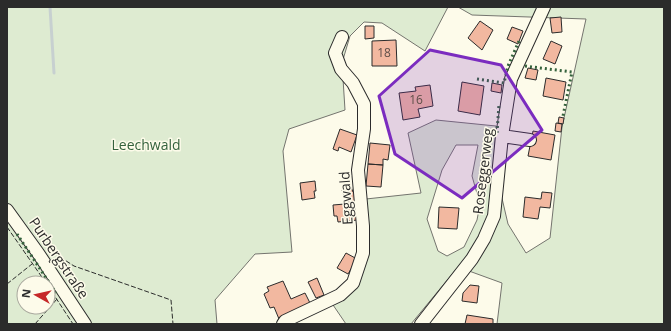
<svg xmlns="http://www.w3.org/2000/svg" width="671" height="331" viewBox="0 0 671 331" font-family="'Open Sans',sans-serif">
<rect width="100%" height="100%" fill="#fdfbea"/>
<!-- green -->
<path fill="#deebd1" stroke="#74746e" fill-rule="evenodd" d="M7,7H448L425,51L382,23L364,22L350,36L342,63L345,110L289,129L283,151L292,252L255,254L215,300L217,324H7ZM24,283H48V307H24Z
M458,7H664V324H497L502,283L458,267L411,324H346L331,302L351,289L366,199L421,193L408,133L436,120L496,126L494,164L508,224L526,253L550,238L562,127L586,19L472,15ZM456,145H478L472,176L480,204L477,220L464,247L447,256L438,251L427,219L442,170Z"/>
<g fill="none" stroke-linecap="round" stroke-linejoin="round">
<!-- stream -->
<path stroke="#c7d0d0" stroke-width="3" d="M50,7L54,73"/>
</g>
<!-- building -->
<path fill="#f2b8a0" stroke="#2b2b2b" d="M561,17L562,32L552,33L550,18Z
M480,21L493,30L482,50L468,38Z
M365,26H374V38L365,39Z
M512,27L523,31L518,44L507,39Z
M396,40L397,66H372V41Z
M551,41L562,46L555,64L543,59Z
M528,68L538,70L536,80L525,78Z
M546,78L566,82L563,100L543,96Z
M462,82L484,86L480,115L458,111Z
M492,83L502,85L501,93L491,91Z
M430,85L433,106L418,109L420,117L403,120L399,93L416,91L415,87Z
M559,117L564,118L563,124L558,123Z
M556,123L562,124L561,132L555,131Z
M340,129L357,135L351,152L339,147L338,151L333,149Z
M533,131L555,135L551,160L528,156Z
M370,143L390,145L388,160L383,159V165L368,164Z
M368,164L383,165L381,187L366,186Z
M315,181L316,191H314L315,198L302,200L300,183Z
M351,187L353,192L356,191L358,200L349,203L347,195L344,196L342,190Z
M542,192L552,193L550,208L540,207L538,219L523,217L525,197L541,199Z
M345,204V207L355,205L357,220L338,222L337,216H334L333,205Z
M439,207L459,208L457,229L438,228Z
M346,253L357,259L348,274L337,268Z
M317,278L324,295L316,298L308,282Z
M283,281L291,299L305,293L311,305L279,319L274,307L270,308L264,294L269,291L267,287Z
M470,285L479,286L477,303L462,301L463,293Z
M467,315L493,319V324H465Z"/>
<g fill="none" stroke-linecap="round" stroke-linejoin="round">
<defs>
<path id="minor" d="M502,136L530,140
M7,210L38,253L85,324
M283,324L285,321L340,295L353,283L363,253V226L358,170L364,129V104L353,83L341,69L335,53L342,37
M421,324L472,259L484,239L494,216L502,136L511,79L544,7"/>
</defs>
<!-- minor casing -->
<use href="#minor" stroke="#2b2b2b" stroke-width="14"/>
<!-- minor -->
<use href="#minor" stroke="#fdfbea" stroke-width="12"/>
<!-- hedge -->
<path stroke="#34623c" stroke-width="3" stroke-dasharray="2 3" stroke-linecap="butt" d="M525,66L572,72L563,116
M477,79L504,83L508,66L519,41
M497,133L499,104
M17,234L56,293"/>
<!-- fence -->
<path stroke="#2b2b2b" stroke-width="1" stroke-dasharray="5 2" stroke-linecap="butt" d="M7,227L46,283
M50,263L49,261L60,257L74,266L171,300L173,324
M7,284L32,264
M48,286L73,324
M35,324L57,299"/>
</g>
<!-- marked area -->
<path fill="#7b2cbf" fill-opacity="0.2" stroke="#7b2cbf" stroke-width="3" stroke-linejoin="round" d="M430,50L501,65L542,130L462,198L395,154L379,96Z"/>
<g text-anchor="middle" stroke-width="3" stroke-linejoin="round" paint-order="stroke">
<!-- number labels -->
<g font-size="12" fill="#5d4e48">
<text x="384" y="57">18</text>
<text x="416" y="104">16</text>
</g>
<!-- park labels -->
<g font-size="14" fill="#34623c" stroke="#fdfbea">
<text x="146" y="150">Leechwald</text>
</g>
<!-- street labels -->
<g font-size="14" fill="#2b2b2b" stroke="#fdfbea">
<text transform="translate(483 171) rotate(-83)" y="5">Roseggerweg</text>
<text transform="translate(346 198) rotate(-94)" y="5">Eggwald</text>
<text transform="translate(59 258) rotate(56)" y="5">Purbergstraße</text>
</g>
</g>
<!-- border -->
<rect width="671" height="331" fill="none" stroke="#2b2b2b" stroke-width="16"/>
<!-- north arrow -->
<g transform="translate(36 295) rotate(278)"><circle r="19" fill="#fdfbea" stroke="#a9a89e"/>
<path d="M0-3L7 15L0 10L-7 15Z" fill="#c62828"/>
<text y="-6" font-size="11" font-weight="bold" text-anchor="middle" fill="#2b2b2b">N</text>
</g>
</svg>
